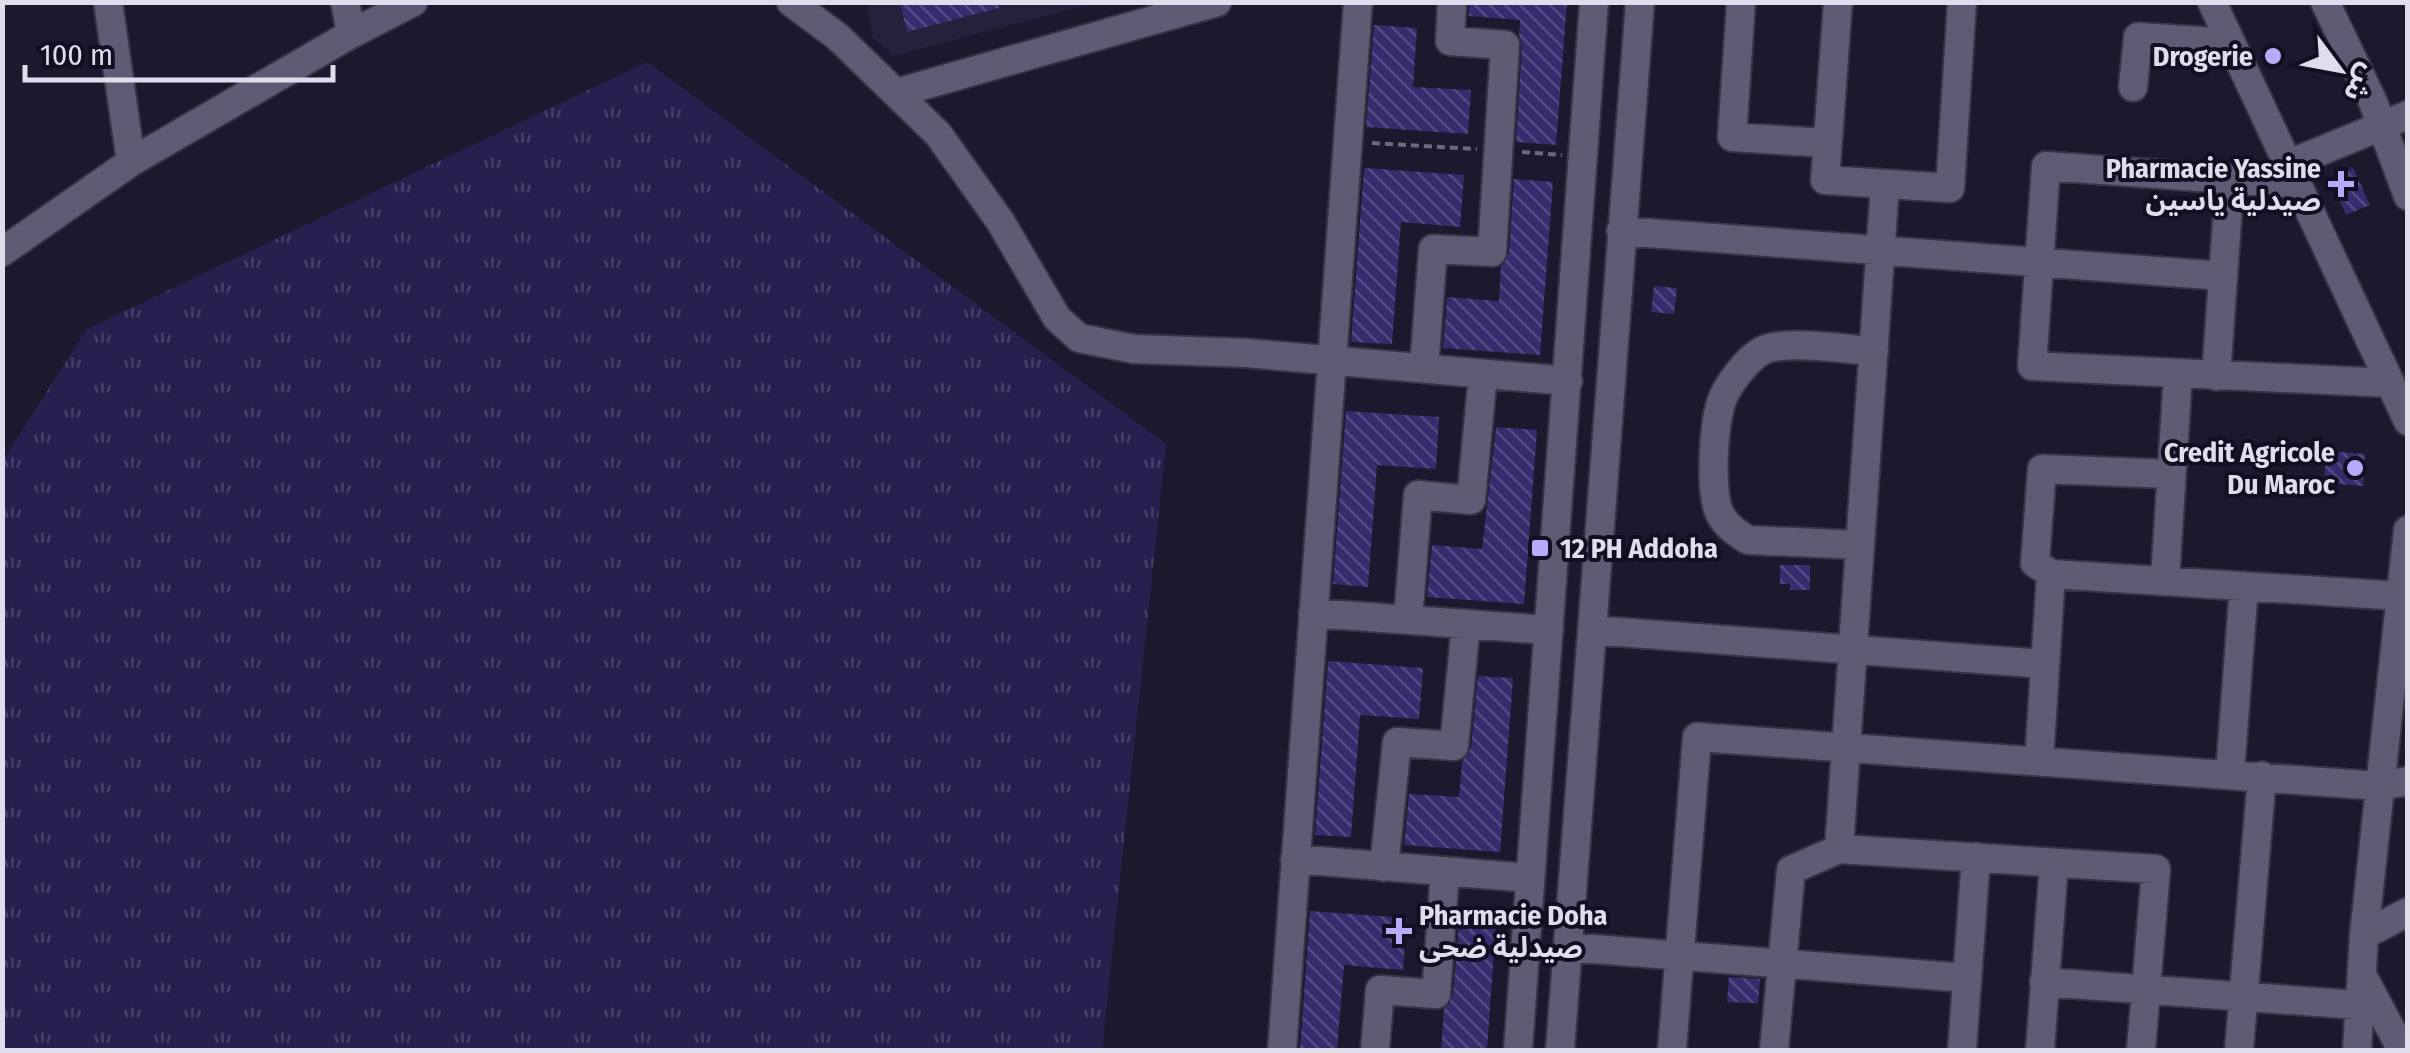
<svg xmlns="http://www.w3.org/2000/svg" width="2410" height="1053" viewBox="0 0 2410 1053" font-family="'Fira Sans Condensed','Noto Sans Arabic',sans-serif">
<defs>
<pattern id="grass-tufts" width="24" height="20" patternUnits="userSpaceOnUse" patternTransform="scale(2.5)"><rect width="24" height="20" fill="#281f4f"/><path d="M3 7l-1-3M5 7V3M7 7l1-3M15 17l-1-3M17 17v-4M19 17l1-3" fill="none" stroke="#473f69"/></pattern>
<pattern id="building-back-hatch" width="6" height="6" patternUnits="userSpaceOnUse" patternTransform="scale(2.5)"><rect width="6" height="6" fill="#382b6d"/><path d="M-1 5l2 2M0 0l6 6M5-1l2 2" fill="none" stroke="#544982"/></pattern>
</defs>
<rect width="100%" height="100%" fill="#1b192d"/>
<!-- built -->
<path fill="#24213c" d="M867,3H1096L893,56L872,37Z"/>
<!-- grass -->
<path fill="url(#grass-tufts)" d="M647,62L1166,444L1102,1050H3V460L87,329Z"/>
<!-- building -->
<path fill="url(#building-back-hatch)" d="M900,2H998L999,8L907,32Z
M1469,2H1567L1556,145L1516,142L1522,46L1519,35L1520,20L1469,16Z
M1374,25L1417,28L1413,87L1471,90L1468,134L1366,127Z
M1364,168L1464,175L1460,227L1401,222L1392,344L1351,342Z
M2353,168L2370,205L2346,215L2330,179Z
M1514,179L1553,182L1540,355L1443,348L1447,297L1499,301L1501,266L1509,253Z
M1654,286L1677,288L1674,314L1651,312Z
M1346,411L1439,417L1436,469L1377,465L1368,587L1333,584Z
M1496,427L1537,430L1524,604L1427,597L1432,545L1482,549Z
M2326,451L2365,454L2363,486L2324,483Z
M1780,565H1810V590H1790V584H1780Z
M1328,661L1423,668L1419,719L1360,715L1351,837L1315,835Z
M1478,676L1513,678L1500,852L1404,845L1409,794L1459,797L1462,762L1471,748Z
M1310,911L1407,918L1403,970L1344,965L1337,1050H1300Z
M1459,922L1496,924L1487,1050H1441L1444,1009L1453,995Z
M1729,977L1760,979L1758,1003L1727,1002Z"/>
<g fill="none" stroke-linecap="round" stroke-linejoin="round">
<defs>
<path id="minor" d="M108,2L131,162
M345,2L351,34
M791,2L838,37L938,134L1000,221L1057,318L1079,338L1134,349L1246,353L1568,381
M1838,2L1825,180L1950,188L1962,2
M2212,2L2408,421
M2325,2L2373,102L2408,196
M1741,3L1732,137L1827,143
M2133,87L2138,37L2231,43
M896,93L1217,2
M2287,165L2408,115
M2295,184L2046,166L2032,366L2390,383
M1621,231L2223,276
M2,252L131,162L351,34L413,2
M1424,368L1433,249L1492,252L1505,45L1450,41L1452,2
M2216,376L2230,179
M2171,474L2042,469L2035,563L2051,574L2400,596
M1860,545L1748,540C1737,533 1726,526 1720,514C1709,493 1713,414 1725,393C1732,380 1747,360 1760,352C1781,338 1848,350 1874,351
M2165,580L2178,374
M1313,613L1549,630
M1408,619L1418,495L1471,500L1483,374
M1592,630L2045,664
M2039,761L2051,574
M2230,773L2244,586
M1839,849L1885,184
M1295,859L1529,878
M1384,867L1397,742L1454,746L1466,624
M2364,935L2408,912
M1568,947L1967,978
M2362,975L2402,1050
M2044,982L2358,1005
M1282,1050L1358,2
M1375,1050L1380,990L1436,994L1445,871
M1518,1050L1594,2
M1560,1050L1640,2
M1672,1050L1697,737L2379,786L2408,781
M1774,1050L1791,870L1839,849L2156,869L2141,1050
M1962,1050L1976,857
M2040,1050L2054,863
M2239,1050L2262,776
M2357,1050L2364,935L2408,530"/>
</defs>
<!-- minor casing -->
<use href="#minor" stroke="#363445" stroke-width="32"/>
<!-- path -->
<path stroke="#6c6a7c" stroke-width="4" stroke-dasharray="8 5" stroke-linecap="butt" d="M1372,143L1477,149
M1522,152L1562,155"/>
<!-- minor -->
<use href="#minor" stroke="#5e5c75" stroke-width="28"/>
</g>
<!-- markers -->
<g fill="#b4acf9" stroke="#120f23" stroke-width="4">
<circle cx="2273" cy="56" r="10"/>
<path d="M2336 169h10v10h10v10h-10v10h-10v-10h-10v-10h10z"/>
<circle cx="2355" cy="468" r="10"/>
<rect x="1530" y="538" width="20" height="20" rx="5"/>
<path d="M1394 916h10v10h10v10h-10v10h-10v-10h-10v-10h10z"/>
</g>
<g text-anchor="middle" stroke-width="8" stroke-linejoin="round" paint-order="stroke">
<!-- poi labels -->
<g font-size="28" font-weight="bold" fill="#dfdeed" stroke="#120f23" text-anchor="end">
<text x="2253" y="66">Drogerie</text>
<text x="2321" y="178">Pharmacie Yassine<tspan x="2321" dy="32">صيدلية ياسين</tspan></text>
<text x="2335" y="462">Credit Agricole<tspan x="2335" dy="32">Du Maroc</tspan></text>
<text x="1560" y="558" text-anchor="start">12 PH Addoha</text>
<text x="1419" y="925" text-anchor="start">Pharmacie Doha<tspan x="1419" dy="32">صيدلية ضحى</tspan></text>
</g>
</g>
<!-- border -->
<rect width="2410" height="1053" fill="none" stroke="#dfdeed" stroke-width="10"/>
<!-- north arrow -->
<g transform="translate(2340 70) rotate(122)" stroke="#120f23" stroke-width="8" paint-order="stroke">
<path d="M0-8L18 38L0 25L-18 38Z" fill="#dfdeed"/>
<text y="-15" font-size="28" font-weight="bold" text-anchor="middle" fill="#dfdeed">ش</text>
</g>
<!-- scale -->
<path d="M25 65v15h308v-15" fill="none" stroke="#dfdeed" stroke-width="5"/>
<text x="40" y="65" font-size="30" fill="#dfdeed" stroke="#120f23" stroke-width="8" paint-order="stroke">100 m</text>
</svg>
